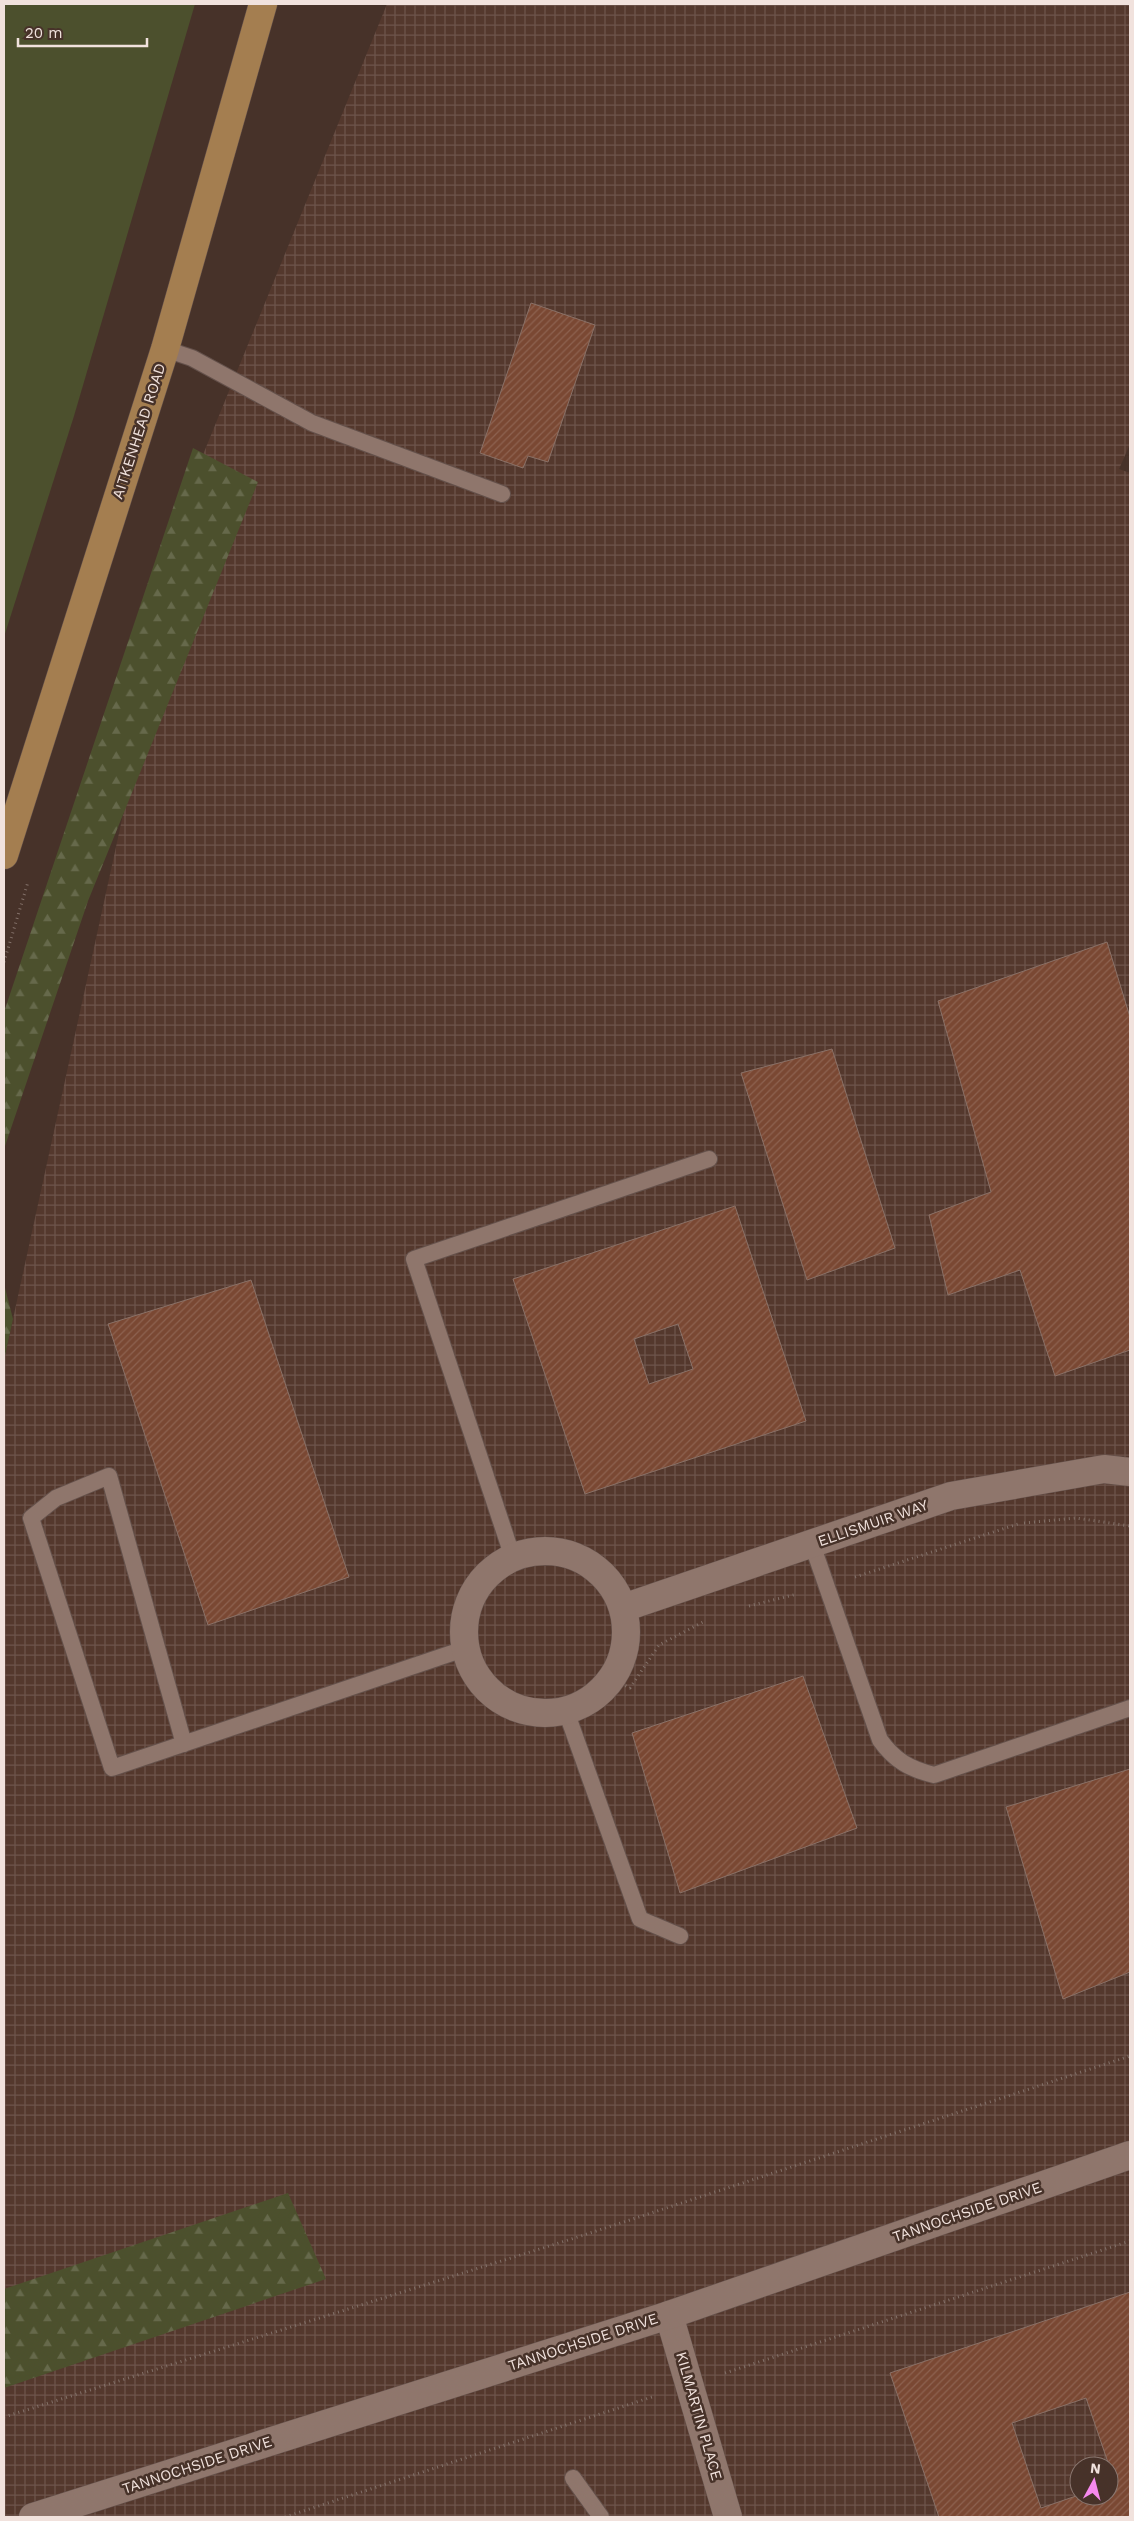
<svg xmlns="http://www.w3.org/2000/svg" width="1134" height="2521" viewBox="0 0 1134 2521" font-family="'Work Sans',sans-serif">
<defs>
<pattern id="industrial-grid" width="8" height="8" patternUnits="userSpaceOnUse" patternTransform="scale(1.25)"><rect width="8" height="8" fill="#54382d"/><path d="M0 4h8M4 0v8" fill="none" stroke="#6d544b"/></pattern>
<pattern id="forest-firs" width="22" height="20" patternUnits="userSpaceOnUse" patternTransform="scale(1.25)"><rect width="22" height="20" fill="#4c502d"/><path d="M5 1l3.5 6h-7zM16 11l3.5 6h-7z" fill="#66694b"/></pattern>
<pattern id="building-hatch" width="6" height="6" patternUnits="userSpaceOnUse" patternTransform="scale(1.25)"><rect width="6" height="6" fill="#7a4833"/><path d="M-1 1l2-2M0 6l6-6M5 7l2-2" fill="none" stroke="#8d6250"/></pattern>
</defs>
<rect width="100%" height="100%" fill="#473229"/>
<!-- industrial -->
<path fill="url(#industrial-grid)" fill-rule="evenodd" d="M387,4H1130V444L1119,469L1130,473V2517H4V1360L200,462ZM1079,2466H1109V2496H1079Z"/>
<!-- green -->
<path fill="#4c502d" d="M4,4H195L74,416L4,637Z"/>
<!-- forest -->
<path fill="url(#forest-firs)" d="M193,448L258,482L88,901L4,1149V1012Z
M4,1284L13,1319L4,1360Z
M288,2193L326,2279L4,2388V2289Z"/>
<!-- building -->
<path fill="url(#building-hatch)" stroke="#8a7167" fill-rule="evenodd" d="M531,303L595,325L548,462L528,456L523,468L480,453Z
M1107,942L1130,1017V1350L1055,1376L1020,1270L948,1295L929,1215L991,1192L938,1001Z
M832,1049L895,1248L807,1280L741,1073Z
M735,1206L806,1421L585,1494L513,1279ZM678,1324L693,1369L649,1384L634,1339Z
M251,1280L349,1577L208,1625L108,1324Z
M803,1676L857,1828L680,1893L632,1733Z
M1130,1769V1972L1063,1999L1006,1807Z
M1130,2292V2517H939L890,2373ZM1086,2398L1115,2483L1109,2485V2496L1079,2495L1041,2508L1012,2423Z"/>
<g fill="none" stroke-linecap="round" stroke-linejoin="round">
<defs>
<path id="service" d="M165,349L192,358L312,423L502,494
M812,1544L880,1740C895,1761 910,1769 934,1775L1130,1708
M513,1558L414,1259L709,1159
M566,1711L640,1919L680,1936
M184,1744L109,1476L56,1498L31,1518L112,1768L464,1649
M573,2478L601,2517"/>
<path id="minor" d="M464 1632a81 81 0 1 1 162 0a81 81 0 1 1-162 0Z
M623,1608L951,1496L1104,1469L1130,1472
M669,2315L728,2517"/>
<path id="tertiary" d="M33,2517L669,2315L1130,2155"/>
<path id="primary" d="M4,855L165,349L263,4"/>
</defs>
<!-- service casing -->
<use href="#service" stroke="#64514b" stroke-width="18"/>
<!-- minor casing -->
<use href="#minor" stroke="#64514b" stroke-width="29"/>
<!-- tertiary casing -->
<use href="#tertiary" stroke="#64514b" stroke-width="29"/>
<!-- primary casing -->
<use href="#primary" stroke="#64514b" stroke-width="29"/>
<!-- path -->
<path stroke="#837169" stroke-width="3" stroke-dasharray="1 4" stroke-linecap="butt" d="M4,962L28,882
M1024,1523L1076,1518L1130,1526
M855,1577L1018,1524
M749,1606L797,1594
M612,1679L630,1688L659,1645L703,1622
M725,2373L1130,2241
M4,2417L581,2236L1130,2056
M285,2517L655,2396"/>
<!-- service -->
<use href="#service" stroke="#8f766c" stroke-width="16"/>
<!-- minor -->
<use href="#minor" stroke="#8f766c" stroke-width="28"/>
<!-- tertiary -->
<use href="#tertiary" stroke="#8f766c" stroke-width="28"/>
<!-- primary -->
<use href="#primary" stroke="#a47e50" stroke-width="28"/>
</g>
<g text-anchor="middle" stroke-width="5" stroke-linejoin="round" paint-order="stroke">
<!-- street labels -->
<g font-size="15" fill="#f1e2dd" stroke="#473229">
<text transform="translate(139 431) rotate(-72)" y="5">AITKENHEAD ROAD</text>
<text transform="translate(873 1523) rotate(-19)" y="5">ELLISMUIR WAY</text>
<text transform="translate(967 2212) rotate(-19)" y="5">TANNOCHSIDE DRIVE</text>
<text transform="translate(583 2342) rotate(-18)" y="5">TANNOCHSIDE DRIVE</text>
<text transform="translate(699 2416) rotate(74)" y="5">KILMARTIN PLACE</text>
<text transform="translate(197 2465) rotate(-18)" y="5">TANNOCHSIDE DRIVE</text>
</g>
</g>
<!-- border -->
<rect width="1134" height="2521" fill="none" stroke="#f1e2dd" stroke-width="10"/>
<!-- north arrow -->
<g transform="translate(1094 2481) rotate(7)"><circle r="24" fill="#473229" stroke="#8b7871"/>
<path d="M0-4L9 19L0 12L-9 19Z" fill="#f688ed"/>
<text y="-8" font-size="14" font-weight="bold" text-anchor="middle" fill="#f1e2dd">N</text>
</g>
<!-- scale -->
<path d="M18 38v8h129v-8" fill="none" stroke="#f1e2dd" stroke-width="2.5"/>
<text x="25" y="38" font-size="15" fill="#f1e2dd" stroke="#473229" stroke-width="4" paint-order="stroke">20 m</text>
</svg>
